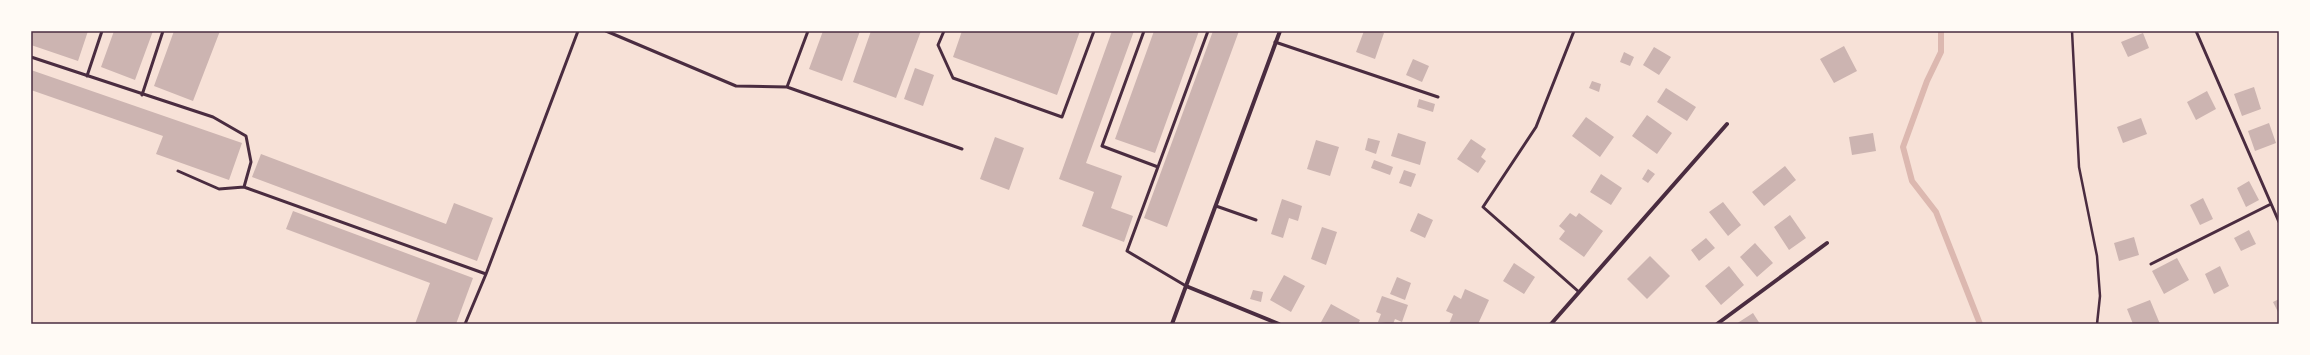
<svg xmlns="http://www.w3.org/2000/svg" width="2310" height="355" viewBox="0 0 2310 355" font-family="Commissioner,sans-serif">
<rect width="100%" height="100%" fill="#f7e1d7"/>
<g fill="none" stroke-linecap="round" stroke-linejoin="round">
<!-- stream -->
<path stroke="#dcb8b0" stroke-width="6" d="M1941,31V52L1927,81L1903,147L1912,181L1936,212L1980,324"/>
</g>
<!-- building -->
<path fill="#ccb4b1" d="M31,31H88L78,61L31,45Z
M114,31H153L135,80L101,67Z
M174,31H220L193,101L154,86Z
M823,31H860L842,81L809,69Z
M871,31H921L896,98L853,82Z
M962,31H1080L1057,95L953,57Z
M1112,31H1134L1086,163L1122,176L1111,208L1133,216L1124,242L1082,226L1094,192L1059,179Z
M1154,31H1199L1155,153L1115,139Z
M1213,31H1239L1167,227L1144,218Z
M1364,31H1378L1384,33L1375,59L1356,52Z
M2143,33L2149,48L2128,57L2121,42Z
M1844,46L1857,71L1834,83L1820,59Z
M1654,47L1671,57L1659,75L1643,65Z
M1624,52L1634,57L1630,66L1620,62Z
M1413,59L1429,66L1422,82L1406,75Z
M915,68L934,75L923,106L904,99Z
M31,70L242,143L229,180L156,154L163,136L31,90Z
M1592,81L1601,84L1599,92L1589,88Z
M2254,87L2261,109L2242,116L2234,94Z
M1666,88L1696,107L1687,121L1657,102Z
M2207,91L2216,109L2196,120L2187,102Z
M1419,99L1435,104L1433,112L1417,107Z
M1647,115L1672,133L1657,154L1632,136Z
M1586,117L1614,137L1600,157L1572,136Z
M2141,118L2147,134L2123,143L2117,127Z
M2269,123L2276,143L2255,151L2248,131Z
M1398,133L1426,142L1420,165L1391,156Z
M1873,133L1876,151L1852,155L1849,137Z
M995,137L1024,148L1009,190L980,179Z
M1368,138L1380,141L1376,154L1365,150Z
M1471,139L1486,149L1481,157L1486,161L1478,173L1457,159Z
M1316,140L1339,147L1330,176L1307,169Z
M261,154L446,224L454,203L493,218L477,261L252,177Z
M1374,160L1393,167L1390,175L1371,168Z
M1785,166L1796,180L1764,206L1752,192Z
M1648,169L1655,174L1648,183L1642,179Z
M1404,170L1416,174L1411,187L1399,183Z
M1601,174L1622,188L1611,205L1590,192Z
M2249,181L2259,200L2246,207L2237,188Z
M2203,198L2213,219L2200,225L2190,205Z
M1282,199L1302,206L1298,221L1289,218L1283,238L1271,234Z
M1723,202L1741,225L1728,236L1709,212Z
M293,211L473,278L456,324H415L430,283L286,229Z
M1418,213L1433,220L1425,238L1410,231Z
M1570,213L1576,217L1579,213L1603,231L1584,257L1559,239L1565,231L1559,226Z
M1790,215L1806,238L1789,250L1774,227Z
M1322,227L1337,232L1326,265L1311,259Z
M2249,230L2256,244L2241,251L2234,238Z
M2134,237L2139,255L2119,261L2114,243Z
M1706,238L1715,248L1699,261L1691,250Z
M1755,243L1773,263L1757,277L1740,257Z
M1650,256L1670,276L1647,299L1627,279Z
M2177,258L2189,280L2164,294L2152,271Z
M1514,263L1535,277L1524,294L1503,281Z
M1729,266L1744,285L1721,305L1705,286Z
M2220,266L2229,286L2214,294L2205,274Z
M1284,275L1305,286L1291,312L1270,300Z
M1397,277L1411,283L1405,300L1390,294Z
M1465,289L1489,300L1478,324H1449L1453,314L1446,311L1454,295L1461,299Z
M1253,290L1263,292L1261,302L1250,299Z
M1382,296L1408,305L1402,322L1395,319L1393,324L1378,322L1381,314L1376,312Z
M2279,299V314L2273,302Z
M2150,300L2160,324H2133L2127,309Z
M1331,304L1360,320L1358,324H1320Z
M1753,313L1760,324H1736Z"/>
<g fill="none" stroke-linecap="round" stroke-linejoin="round">
<!-- path -->
<path stroke="#4a2c40" stroke-width="2.5" d="M2072,31L2079,167L2097,256L2100,296L2097,324"/>
<!-- service -->
<path stroke="#4a2c40" stroke-width="3" d="M606,31L736,86L787,87L962,149
M944,31L938,45L953,78L1062,117L1094,31
M1144,31L1102,146L1158,167
M1574,31L1536,127L1483,207L1579,292
M2196,31L2279,222
M1275,42L1438,97
M31,57L213,117L246,136L251,162L244,187L219,189L178,171
M87,76L102,31
M787,87L808,31
M142,95L163,31
M244,187L486,274L578,31
M1216,206L1256,220
M2151,264L2271,204
M1186,286L1127,251L1208,31
M465,324L486,274"/>
<!-- minor -->
<path stroke="#4a2c40" stroke-width="4" d="M1186,286L1279,324
M1172,324L1280,31
M1551,324L1727,124
M1717,324L1827,243"/>
</g>
<!-- border -->
<rect width="2310" height="355" fill="none" stroke="#fffaf5" stroke-width="64"/>
<rect x="32" y="32" width="2246" height="291" fill="none" stroke="#4a2c40" stroke-width="1.5"/>
</svg>
